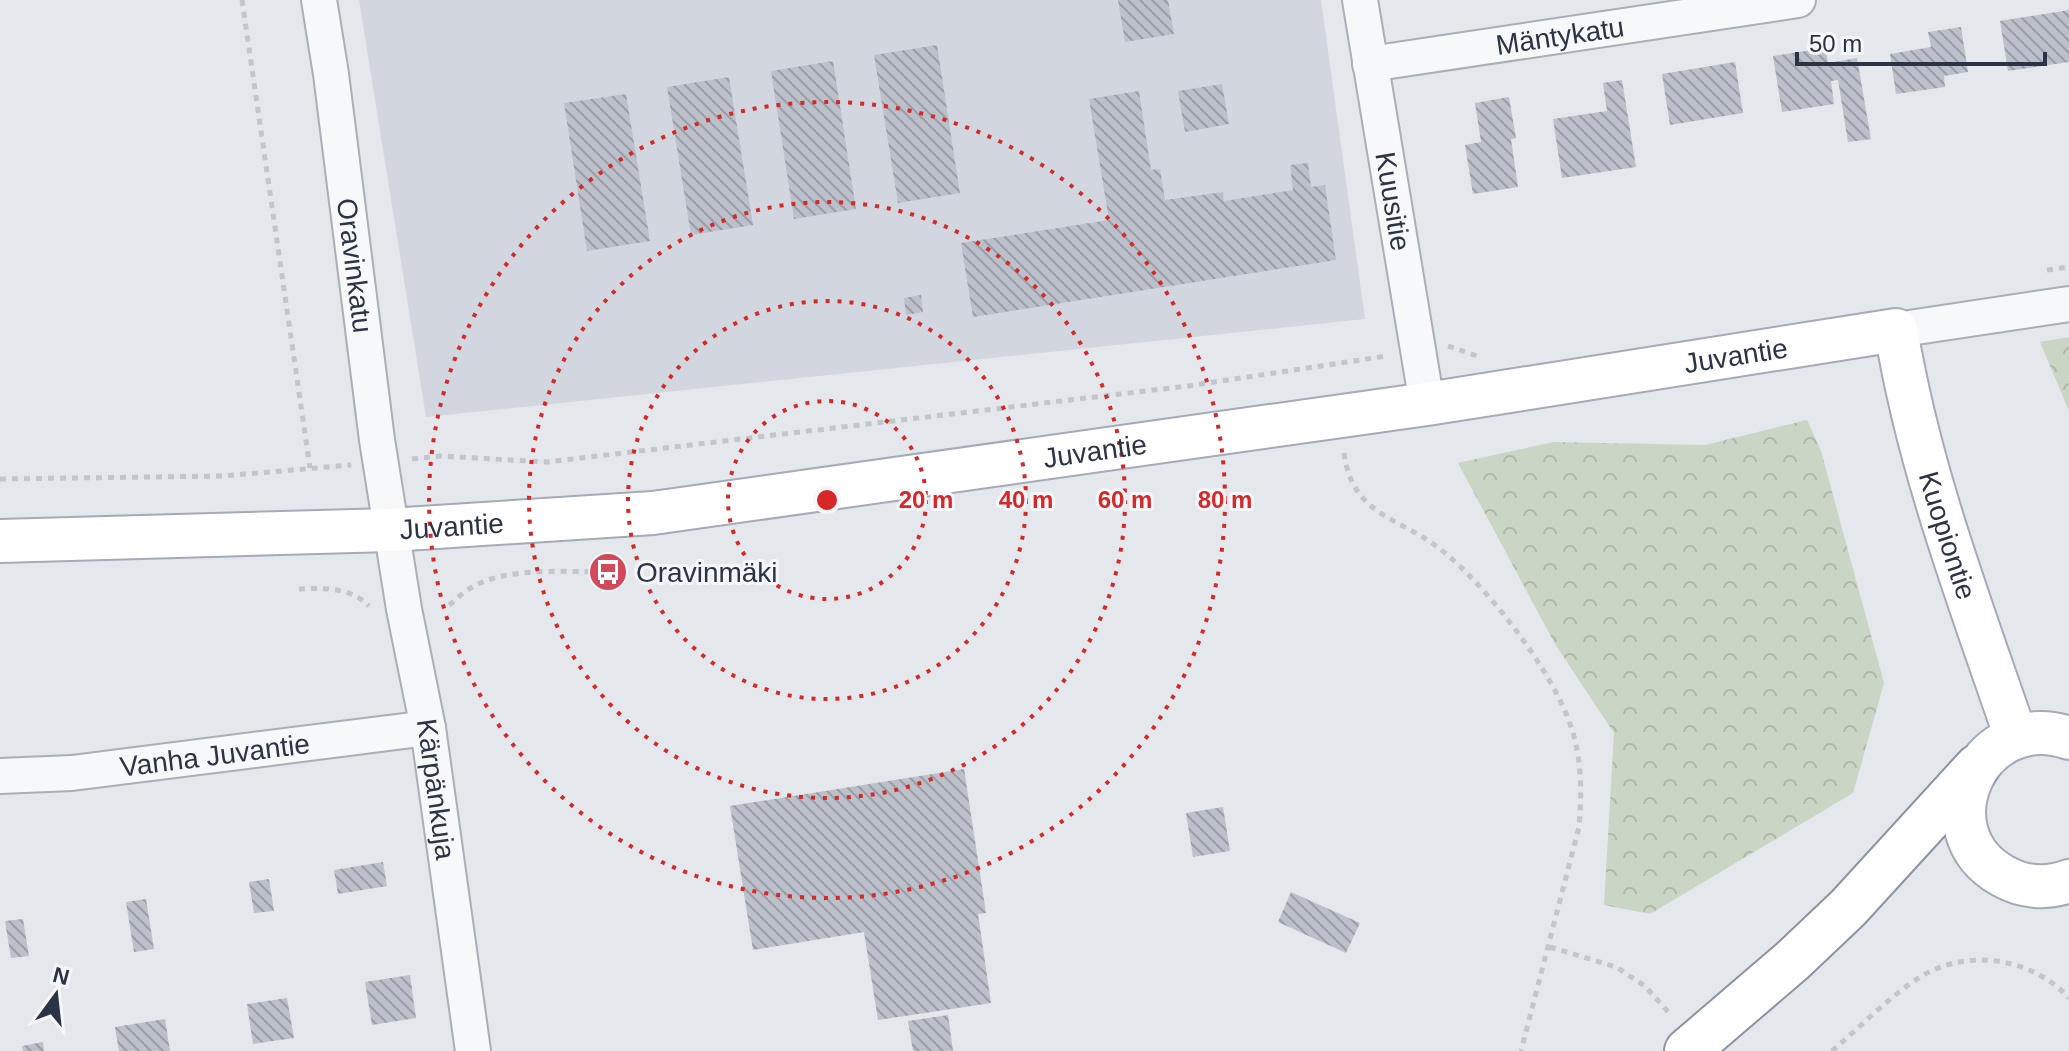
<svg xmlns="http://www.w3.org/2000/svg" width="2069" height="1051" viewBox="0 0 2069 1051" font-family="Arial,sans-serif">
<defs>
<pattern id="forest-crowns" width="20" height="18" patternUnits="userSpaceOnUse" patternTransform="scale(2)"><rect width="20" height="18" fill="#c9d6c5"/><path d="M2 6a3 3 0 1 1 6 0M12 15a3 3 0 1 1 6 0" fill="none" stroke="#adb8ab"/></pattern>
<pattern id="building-back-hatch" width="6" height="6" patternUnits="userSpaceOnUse" patternTransform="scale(2)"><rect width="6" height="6" fill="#bbc0ca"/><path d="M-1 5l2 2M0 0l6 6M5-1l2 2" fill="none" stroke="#989da6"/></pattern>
</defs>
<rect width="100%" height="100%" fill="#e4e7ec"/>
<!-- built -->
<path fill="#d2d6de" d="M359,0H1321L1365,319L426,417Z"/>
<!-- forest -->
<path fill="url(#forest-crowns)" d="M2069,337V411L2040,342Z
M1807,420L1821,451L1884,683L1853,793L1650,914L1604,905L1614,733L1555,644L1458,463L1553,442L1705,445Z"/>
<!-- building -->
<path fill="url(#building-back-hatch)" d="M1118,0H1168L1174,34L1125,42Z
M2069,10V62L2008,71L2000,21Z
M1961,27L1968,72L1944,76L1945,87L1896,94L1890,54L1931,47L1928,32Z
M937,45L960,193L898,203L874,55Z
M1825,48L1828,63L1857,58L1871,139L1848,142L1838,80L1831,81L1834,104L1782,112L1773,56Z
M833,61L856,209L794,219L771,71Z
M1735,62L1743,113L1670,125L1662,74Z
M729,77L753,225L691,235L667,87Z
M1622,80L1636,167L1562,178L1553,119L1607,111L1603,83Z
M1222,84L1229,124L1185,132L1178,91Z
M1139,91L1151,170L1160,169L1165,200L1223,192L1224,201L1293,190L1290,165L1308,163L1311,187L1325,185L1336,260L973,317L961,243L1109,220L1089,99Z
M626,94L650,241L587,251L564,103Z
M1509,97L1516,138L1511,139L1518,187L1473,194L1465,145L1481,142L1475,103Z
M921,295L923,312L906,315L904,298Z
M964,769L986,913L978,914L991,1003L878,1020L864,932L753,950L730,806Z
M1223,807L1230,851L1193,857L1186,813Z
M383,862L387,886L338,894L334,870Z
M269,879L274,911L254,913L249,882Z
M1291,892L1360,923L1346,953L1278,922Z
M146,899L154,949L134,952L126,902Z
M23,919L29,956L11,958L5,921Z
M410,975L416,1018L372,1025L365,982Z
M287,998L294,1038L253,1044L247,1004Z
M948,1015L953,1051H913L908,1021Z
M165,1019L170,1051H119L115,1027Z
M43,1042L44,1051H23L22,1046Z"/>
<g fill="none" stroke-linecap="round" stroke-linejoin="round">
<defs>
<g id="minor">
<path id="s1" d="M319,0L331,74L377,440L404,609L428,728L473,1051"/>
<path id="s2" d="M1360,0L1427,404"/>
<path id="s3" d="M1370,64L1798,0"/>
<path d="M1896,330L2069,304"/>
<path id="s4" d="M0,776L72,773L428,728"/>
</g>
<g id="major">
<path id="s5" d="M0,541L390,530L653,513L1427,404L1896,330C1919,470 1970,603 2016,737"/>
<path d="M2069,738C1979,707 1922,831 2003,876C2024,888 2047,889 2069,881"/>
</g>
<path id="highway" d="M1687,1051L1792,961L1848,908L1977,767"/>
</defs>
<!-- minor casing -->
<use href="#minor" stroke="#a9aeb7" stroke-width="38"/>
<!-- major casing -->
<use href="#major" stroke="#a3abb8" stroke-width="46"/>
<!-- highway casing -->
<use href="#highway" stroke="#8b94a3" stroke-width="48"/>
<!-- path -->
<path stroke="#c2c5cb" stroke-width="5" stroke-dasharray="6 6" stroke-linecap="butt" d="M242,0L310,468
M2047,270L2069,267
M1448,346L1480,357
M1344,453C1352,515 1398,517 1439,548C1486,585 1550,667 1570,724C1582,757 1582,793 1579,827L1521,1051
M412,459L440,456L547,462L1188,386L1387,356
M0,479L223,476L351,465
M299,589C323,588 351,587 369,606
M449,605C456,600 462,593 469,589C505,566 567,572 608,572
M1550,947L1616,967L1645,986L1671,1015
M1832,1051C1860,1027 1887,999 1917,979C1965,947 2031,957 2069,998"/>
<!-- minor -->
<use href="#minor" stroke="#f7f8fa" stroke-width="34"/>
<!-- major -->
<use href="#major" stroke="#fff" stroke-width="42"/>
<!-- highway -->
<use href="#highway" stroke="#fff" stroke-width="44"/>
</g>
<!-- distance rings -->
<g fill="none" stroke="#d62828" stroke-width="4" stroke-dasharray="4 8">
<circle cx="827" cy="500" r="99"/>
<circle cx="827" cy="500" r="199"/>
<circle cx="827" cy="500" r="298"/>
<circle cx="827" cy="500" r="398"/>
</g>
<!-- icons -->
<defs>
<symbol id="bus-disc" viewBox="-11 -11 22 22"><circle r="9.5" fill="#d1495b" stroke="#f4f6f9"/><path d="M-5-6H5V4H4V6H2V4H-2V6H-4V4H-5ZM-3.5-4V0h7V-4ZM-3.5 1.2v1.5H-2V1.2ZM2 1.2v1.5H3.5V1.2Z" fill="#fff"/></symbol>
</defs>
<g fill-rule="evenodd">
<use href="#bus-disc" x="586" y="550" width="44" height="44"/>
</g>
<g text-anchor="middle" stroke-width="6" stroke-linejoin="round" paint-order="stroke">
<!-- street labels -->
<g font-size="28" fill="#2b3445" stroke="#f4f6f9">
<text dy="10" stroke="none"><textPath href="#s3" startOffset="192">Mäntykatu</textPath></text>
<text dy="10" stroke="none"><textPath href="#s2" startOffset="204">Kuusitie</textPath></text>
<text dy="10" stroke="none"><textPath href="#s1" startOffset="268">Oravinkatu</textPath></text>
<text dy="10" stroke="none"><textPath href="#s5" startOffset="1748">Juvantie</textPath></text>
<text dy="10" stroke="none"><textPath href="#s5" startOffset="1100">Juvantie</textPath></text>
<text dy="10" stroke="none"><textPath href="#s5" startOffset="452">Juvantie</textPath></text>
<text dy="10" stroke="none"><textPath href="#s5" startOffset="2122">Kuopiontie</textPath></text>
<text dy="10" stroke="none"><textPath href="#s4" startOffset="216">Vanha Juvantie</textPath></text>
<text dy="10" stroke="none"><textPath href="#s1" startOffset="798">Kärpänkuja</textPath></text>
</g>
<!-- poi labels -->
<g font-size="28" fill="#2b3445" stroke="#f4f6f9" text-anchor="start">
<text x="636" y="582">Oravinmäki</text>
</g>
</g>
<circle cx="827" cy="500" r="12" fill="#d62828" stroke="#f4f6f9" stroke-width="4"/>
<g font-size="24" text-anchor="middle" font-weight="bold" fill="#d62828" stroke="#f4f6f9" stroke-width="6" stroke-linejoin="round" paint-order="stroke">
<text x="926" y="508">20 m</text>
<text x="1026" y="508">40 m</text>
<text x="1125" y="508">60 m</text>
<text x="1225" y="508">80 m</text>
</g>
<!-- north arrow -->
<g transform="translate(56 995) rotate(15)" stroke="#f4f6f9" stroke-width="6" paint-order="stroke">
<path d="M0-6L14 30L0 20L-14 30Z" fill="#2b3445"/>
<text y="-12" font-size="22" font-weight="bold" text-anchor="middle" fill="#2b3445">N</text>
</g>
<!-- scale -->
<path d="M1797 52v12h248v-12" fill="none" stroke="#2b3445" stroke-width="4"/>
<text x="1809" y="52" font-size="24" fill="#2b3445" stroke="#f4f6f9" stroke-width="6" paint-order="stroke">50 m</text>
</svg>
